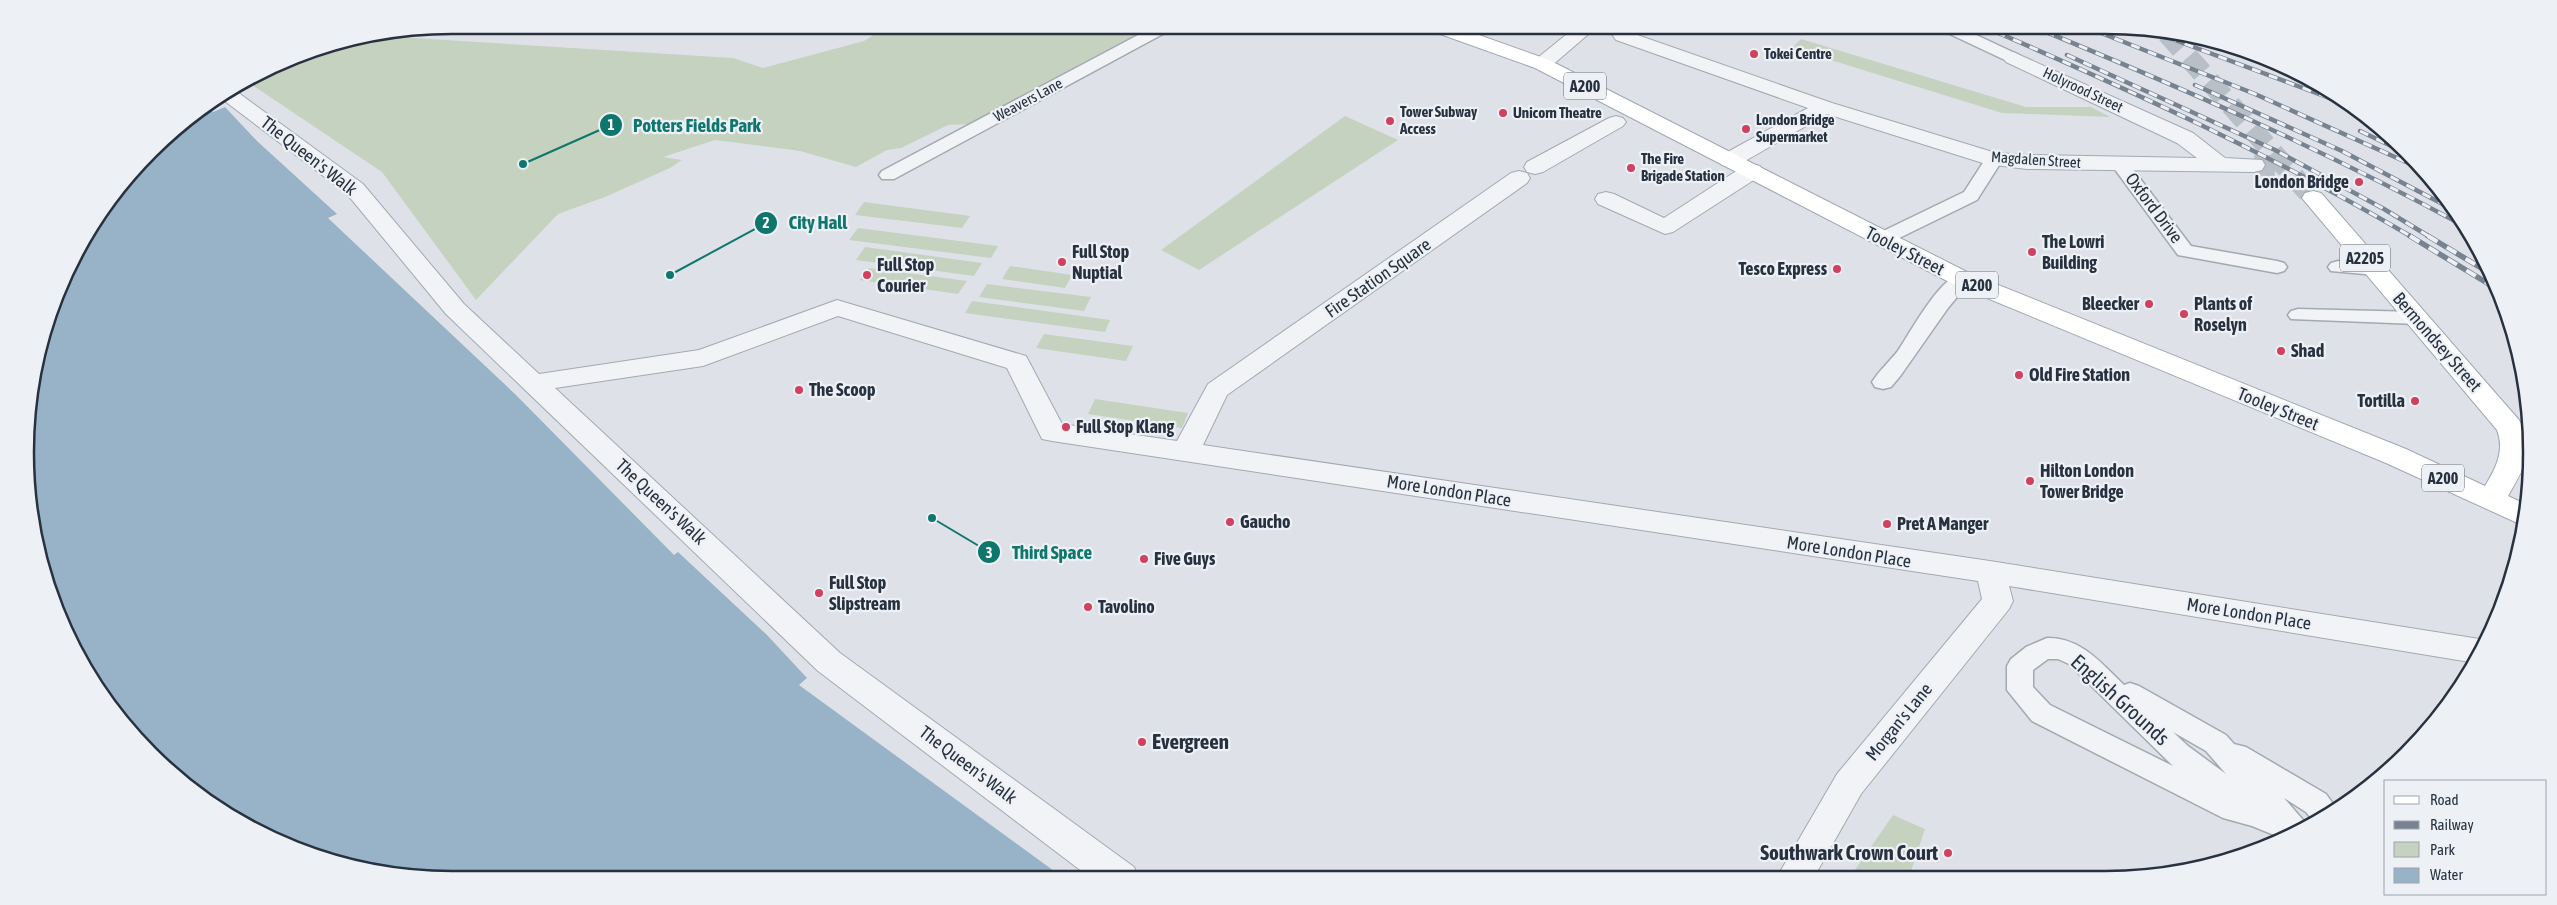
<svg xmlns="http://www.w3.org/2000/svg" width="2557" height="905" viewBox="0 0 2557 905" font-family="'Asap Condensed',sans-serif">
<rect width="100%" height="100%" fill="#dee2e8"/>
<!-- green -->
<path fill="#c5d2bf" d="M889,25H1161L974,124L948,125L901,148L887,150L856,167L800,151L715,140L663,157L682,160L670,168L605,197L558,214L476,300L382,172L249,83L289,57L365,35L733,58L763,68L864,41Z
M1801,39L2026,107H2091L2110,117L2002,113L1792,48Z
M1345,116L1398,140L1199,270L1161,250Z
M864,202L970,216L962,228L855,215Z
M858,228L998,246L991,258L849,240Z
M865,247L982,263L974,276L856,260Z
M1010,266L1072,275L1065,288L1002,279Z
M869,268L967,281L958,294L860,280Z
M987,284L1091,297L1084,311L979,297Z
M972,301L1110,320L1105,332L965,313Z
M1044,334L1133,346L1126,361L1036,348Z
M1095,399L1188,413L1182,428L1088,414Z
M1893,815L1925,829L1909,877H1850Z"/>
<!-- water -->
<path fill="#98b3c8" d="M225,107L257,141L337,214L328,218L516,395L674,555L678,552L767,635L807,678L799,685L1065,879L453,880L342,866L215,808L150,755L97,690L39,563L26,481L29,397L69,263L114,192L170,131L208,108L213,112Z"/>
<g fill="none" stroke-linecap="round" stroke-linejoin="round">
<!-- minor-tunnel -->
<path stroke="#b9bfc6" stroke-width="21" stroke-dasharray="21 11" stroke-linecap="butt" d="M2254,165L2285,166"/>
<!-- primary-tunnel -->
<path stroke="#b9bfc6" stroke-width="21" stroke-dasharray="21 11" stroke-linecap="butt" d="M2167,33L2313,198"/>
<defs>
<path id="service" d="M1157,25H1177L1174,28L894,179H882L879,175L882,171Z
M1934,25H1955L2019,55L2021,58L2013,63L2007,61L1937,28Z
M1994,154L2000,155L2003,159L1977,200L1889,243H1875L1872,239L1875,235L1964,192L1988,155Z
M2120,159L2126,160L2191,246L2277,261L2284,263L2287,267L2284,271L2277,273L2178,255L2111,164L2114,160Z
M2338,261L2382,265L2385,269L2382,273L2375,275L2331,271L2328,267L2331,263Z
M1962,273L1969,275L1972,279L1948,308L1901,375L1891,387L1883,389L1875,387L1872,382C1879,371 1889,362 1897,352C1911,332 1938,279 1962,273Z
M2298,309L2417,312L2424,313L2427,318L2424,323L2417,324L2291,319L2288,315L2291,311Z
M2047,638C2081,637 2102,664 2124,685L2130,683L2139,686L2226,735L2234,744L2246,747L2326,794L2336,808L2314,822L2306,812L2284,798L2303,820L2310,825L2293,836L2284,839L2252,826L2223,818L2032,721L2007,690V666L2011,659L2026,647ZM2048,659H2058L2069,664L2173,766L2050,705L2033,687V670ZM2173,732L2206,751L2226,774L2188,746Z"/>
<path id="pedestrian" d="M236,91L363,184L464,304L539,374L699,350L837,300L1026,356L1062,424L1177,441L1208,384L1511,173L1519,171L1527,173L1530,178L1527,183L1227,395L1203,445L1990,561L2486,640L2476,663L2009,586L2013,601L2009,609L1861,794L1814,877H1777L1837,774L1982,599L1978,581L1052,441L1042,439L1007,368L838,316L703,366L555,388L840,653L1134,867L1139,879H1092L818,671L446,314L347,194L222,99Z
M1616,116L1623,118L1626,122L1623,126L1543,172L1535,174L1527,172L1524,167L1527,162L1609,118Z"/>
<path id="minor" d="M1578,25H1599L1549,68H1535L1532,64L1535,60Z
M1623,30L1832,103L1996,153L2027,155L2197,158L2177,143L2006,62L2003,58L2006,54L2013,52L2193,133L2225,158L2262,160L2265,165L2262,170L2254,172L2027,169L1986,164L1827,114L1738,165L1730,167L1722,165L1719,160L1722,155L1808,108L1616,40L1613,36L1616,32Z
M1752,164L1760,166L1763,171L1760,176L1673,232L1665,234L1598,204L1595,199L1598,194L1606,192L1614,194L1664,218L1744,166Z"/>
<path id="primary" d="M1424,25H1451L1549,60L1971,274L2406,449L2485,486C2496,468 2505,451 2497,430L2302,198L2305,193L2313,191L2321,193L2519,420C2537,451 2523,469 2508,496L2527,505L2524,526L2386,463L1953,284L1535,68L1426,29Z"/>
</defs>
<!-- service casing -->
<use href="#service" stroke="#a3a9b2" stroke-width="3"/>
<!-- pedestrian casing -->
<use href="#pedestrian" stroke="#a3a9b2" stroke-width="2"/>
<!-- minor casing -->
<use href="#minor" stroke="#a3a9b2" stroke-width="2"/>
<!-- primary casing -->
<use href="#primary" stroke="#9da8b3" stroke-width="2"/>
<!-- service -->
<use href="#service" fill="#f1f3f6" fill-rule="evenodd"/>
<!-- pedestrian -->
<use href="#pedestrian" fill="#f1f3f6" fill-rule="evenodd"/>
<!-- minor -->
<use href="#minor" fill="#f1f3f6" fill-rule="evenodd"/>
<!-- primary -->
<use href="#primary" fill="#fff" fill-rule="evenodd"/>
<defs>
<path id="rail-far1" d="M1980,25C2128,89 2273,155 2412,237
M2029,25C2178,86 2325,150 2466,227
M2081,25L2255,94L2426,171
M2151,31L2356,108
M2067,55L2275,150L2384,209L2430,237
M2195,85L2342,151L2454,210
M2360,131L2408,154"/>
<path id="rail" d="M2410,236L2497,289
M2428,236L2491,274"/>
</defs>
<!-- rail-far1 casing -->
<use href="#rail-far1" stroke="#778391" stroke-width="4.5"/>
<!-- rail casing -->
<use href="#rail" stroke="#778391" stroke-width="5.5"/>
<!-- rail-far1 -->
<use href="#rail-far1" stroke="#edf1f5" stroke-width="3" stroke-dasharray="9" stroke-linecap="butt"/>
<!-- rail -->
<use href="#rail" stroke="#edf1f5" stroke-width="4" stroke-dasharray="11" stroke-linecap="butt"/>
</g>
<!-- markers -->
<g fill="#cf415f" stroke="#edf1f5" stroke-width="2">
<circle cx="1754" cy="54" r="5"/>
<circle cx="1503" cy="113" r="5"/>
<circle cx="1390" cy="121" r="5"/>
<circle cx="1746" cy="129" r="5"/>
<circle cx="1631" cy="168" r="5"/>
<circle cx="2359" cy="182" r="5"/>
<circle cx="2032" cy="252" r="5"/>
<circle cx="1062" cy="262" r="5"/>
<circle cx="1837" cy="269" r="5"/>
<circle cx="867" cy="275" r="5"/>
<circle cx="2149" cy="304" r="5"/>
<circle cx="2184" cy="314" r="5"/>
<circle cx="2281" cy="351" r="5"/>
<circle cx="2019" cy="375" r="5"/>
<circle cx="799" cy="390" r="5"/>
<circle cx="2415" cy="401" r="5"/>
<circle cx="1066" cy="427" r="5"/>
<circle cx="2030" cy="481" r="5"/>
<circle cx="1230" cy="522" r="5"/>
<circle cx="1887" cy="524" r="5"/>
<circle cx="1144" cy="559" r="5"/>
<circle cx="819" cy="593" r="5"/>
<circle cx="1088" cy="607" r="5"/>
<circle cx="1142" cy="742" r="5"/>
<circle cx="1948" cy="853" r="5"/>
</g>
<g text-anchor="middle" stroke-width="4.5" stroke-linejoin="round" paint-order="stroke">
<!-- far-poi labels -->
<g font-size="15" font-weight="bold" fill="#27313f" stroke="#edf1f5" text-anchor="start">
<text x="1764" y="59">Tokei Centre</text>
<text x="1400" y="117">Tower Subway<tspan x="1400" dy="17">Access</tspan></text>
<text x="1513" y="118">Unicorn Theatre</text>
<text x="1756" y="125">London Bridge<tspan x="1756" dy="17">Supermarket</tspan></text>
<text x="1641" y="164">The Fire<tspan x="1641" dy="17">Brigade Station</tspan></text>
</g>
<!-- far-street labels -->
<g font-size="15" fill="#27313f" stroke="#edf1f5">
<text transform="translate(2083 90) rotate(25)" y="5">Holyrood Street</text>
<text transform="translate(1028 100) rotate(-28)" y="5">Weavers Lane</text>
<text transform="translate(2036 160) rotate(4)" y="5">Magdalen Street</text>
</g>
<!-- shield labels -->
<g fill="#edf1f5" stroke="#626b76" stroke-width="1">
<rect x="1564" y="72.5" width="42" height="27" rx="4"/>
<rect x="2340" y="244.5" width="50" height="27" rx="4"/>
<rect x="1956" y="271.5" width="42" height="27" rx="4"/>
<rect x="2422" y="464.5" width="42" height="27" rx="4"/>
</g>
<g font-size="16" font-weight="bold" fill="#27313f">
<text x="1585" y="92">A200</text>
<text x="2365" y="264">A2205</text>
<text x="1977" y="291">A200</text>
<text x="2443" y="484">A200</text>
</g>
<!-- street labels -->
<g font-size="18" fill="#27313f" stroke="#edf1f5">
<text transform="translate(309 156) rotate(38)" y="6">The Queen's Walk</text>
<text transform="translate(2154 208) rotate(53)" y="6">Oxford Drive</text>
<text transform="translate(1905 251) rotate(27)" y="6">Tooley Street</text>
<text transform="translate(1378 278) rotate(-35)" y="6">Fire Station Square</text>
<text transform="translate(2437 342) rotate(49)" y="6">Bermondsey Street</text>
<text transform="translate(2278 409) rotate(22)" y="6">Tooley Street</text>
<text transform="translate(1449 491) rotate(9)" y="6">More London Place</text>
<text transform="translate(661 502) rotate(43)" y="6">The Queen's Walk</text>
<text transform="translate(1849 552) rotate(9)" y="6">More London Place</text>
<text transform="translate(2249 614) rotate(9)" y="6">More London Place</text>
<text transform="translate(1899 722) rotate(-51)" y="6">Morgan's Lane</text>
<text transform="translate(968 765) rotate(37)" y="6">The Queen's Walk</text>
</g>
<!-- poi labels -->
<g font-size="18" font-weight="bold" fill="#27313f" stroke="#edf1f5" text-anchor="start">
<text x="2349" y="188" text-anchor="end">London Bridge</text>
<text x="2042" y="248">The Lowri<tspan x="2042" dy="21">Building</tspan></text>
<text x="1072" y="258">Full Stop<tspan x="1072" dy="21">Nuptial</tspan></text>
<text x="877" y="271">Full Stop<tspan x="877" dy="21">Courier</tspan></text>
<text x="1827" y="275" text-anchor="end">Tesco Express</text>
<text x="2139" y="310" text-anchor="end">Bleecker</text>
<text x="2194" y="310">Plants of<tspan x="2194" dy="21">Roselyn</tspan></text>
<text x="2291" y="357">Shad</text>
<text x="2029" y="381">Old Fire Station</text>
<text x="809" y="396">The Scoop</text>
<text x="2405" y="407" text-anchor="end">Tortilla</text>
<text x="1076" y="433">Full Stop Klang</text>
<text x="2040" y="477">Hilton London<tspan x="2040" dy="21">Tower Bridge</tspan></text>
<text x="1240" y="528">Gaucho</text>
<text x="1897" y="530">Pret A Manger</text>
<text x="1154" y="565">Five Guys</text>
<text x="829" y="589">Full Stop<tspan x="829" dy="21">Slipstream</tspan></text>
<text x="1098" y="613">Tavolino</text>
</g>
<!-- near-street labels -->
<g font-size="21" fill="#27313f" stroke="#edf1f5">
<text transform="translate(2120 700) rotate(42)" y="7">English Grounds</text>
</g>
<!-- near-poi labels -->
<g font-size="21" font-weight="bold" fill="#27313f" stroke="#edf1f5" text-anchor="start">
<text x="1152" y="749">Evergreen</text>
<text x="1938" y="860" text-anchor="end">Southwark Crown Court</text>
</g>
</g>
<!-- crop -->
<path d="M0 0H2557V905H0ZM452 34H2105A418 418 0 0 1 2523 452V453A418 418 0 0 1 2105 871H452A418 418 0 0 1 34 453V452A418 418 0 0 1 452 34Z" fill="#edf1f5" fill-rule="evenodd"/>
<path fill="none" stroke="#27313f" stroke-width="2.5" d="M452 34H2105A418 418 0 0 1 2523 452V453A418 418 0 0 1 2105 871H452A418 418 0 0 1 34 453V452A418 418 0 0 1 452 34Z"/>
<!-- callouts -->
<path fill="none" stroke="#0f766e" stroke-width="2" d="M523 164L611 125M670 275L766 223M932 518L989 552"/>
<g fill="#0f766e" stroke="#edf1f5" stroke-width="2">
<circle cx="523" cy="164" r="5"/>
<circle cx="670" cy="275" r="5"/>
<circle cx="932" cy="518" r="5"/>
<circle cx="611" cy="125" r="12"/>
<circle cx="766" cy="223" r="12"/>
<circle cx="989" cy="552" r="12"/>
</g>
<g font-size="15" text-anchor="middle" font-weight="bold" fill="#fff">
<text x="611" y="130">1</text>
<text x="766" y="228">2</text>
<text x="989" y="558">3</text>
</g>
<g font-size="19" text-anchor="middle" font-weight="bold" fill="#0f766e" stroke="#edf1f5" stroke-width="4.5" stroke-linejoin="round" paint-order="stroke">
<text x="697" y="132">Potters Fields Park</text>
<text x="818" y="229">City Hall</text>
<text x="1052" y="559">Third Space</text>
</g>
<!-- legend -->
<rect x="2384" y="780" width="162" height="115" fill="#edf1f5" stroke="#9ea4ac"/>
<rect x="2394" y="796" width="25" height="8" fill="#ffffff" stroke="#9ea4ac"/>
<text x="2430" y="805" font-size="15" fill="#27313f">Road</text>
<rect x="2394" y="821" width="25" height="8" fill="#778391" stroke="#9ea4ac"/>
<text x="2430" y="830" font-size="15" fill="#27313f">Railway</text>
<rect x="2394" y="842" width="25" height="15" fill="#c5d2bf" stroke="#9ea4ac"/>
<text x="2430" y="855" font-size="15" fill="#27313f">Park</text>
<rect x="2394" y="868" width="25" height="15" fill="#98b3c8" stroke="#9ea4ac"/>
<text x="2430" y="880" font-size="15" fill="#27313f">Water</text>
</svg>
